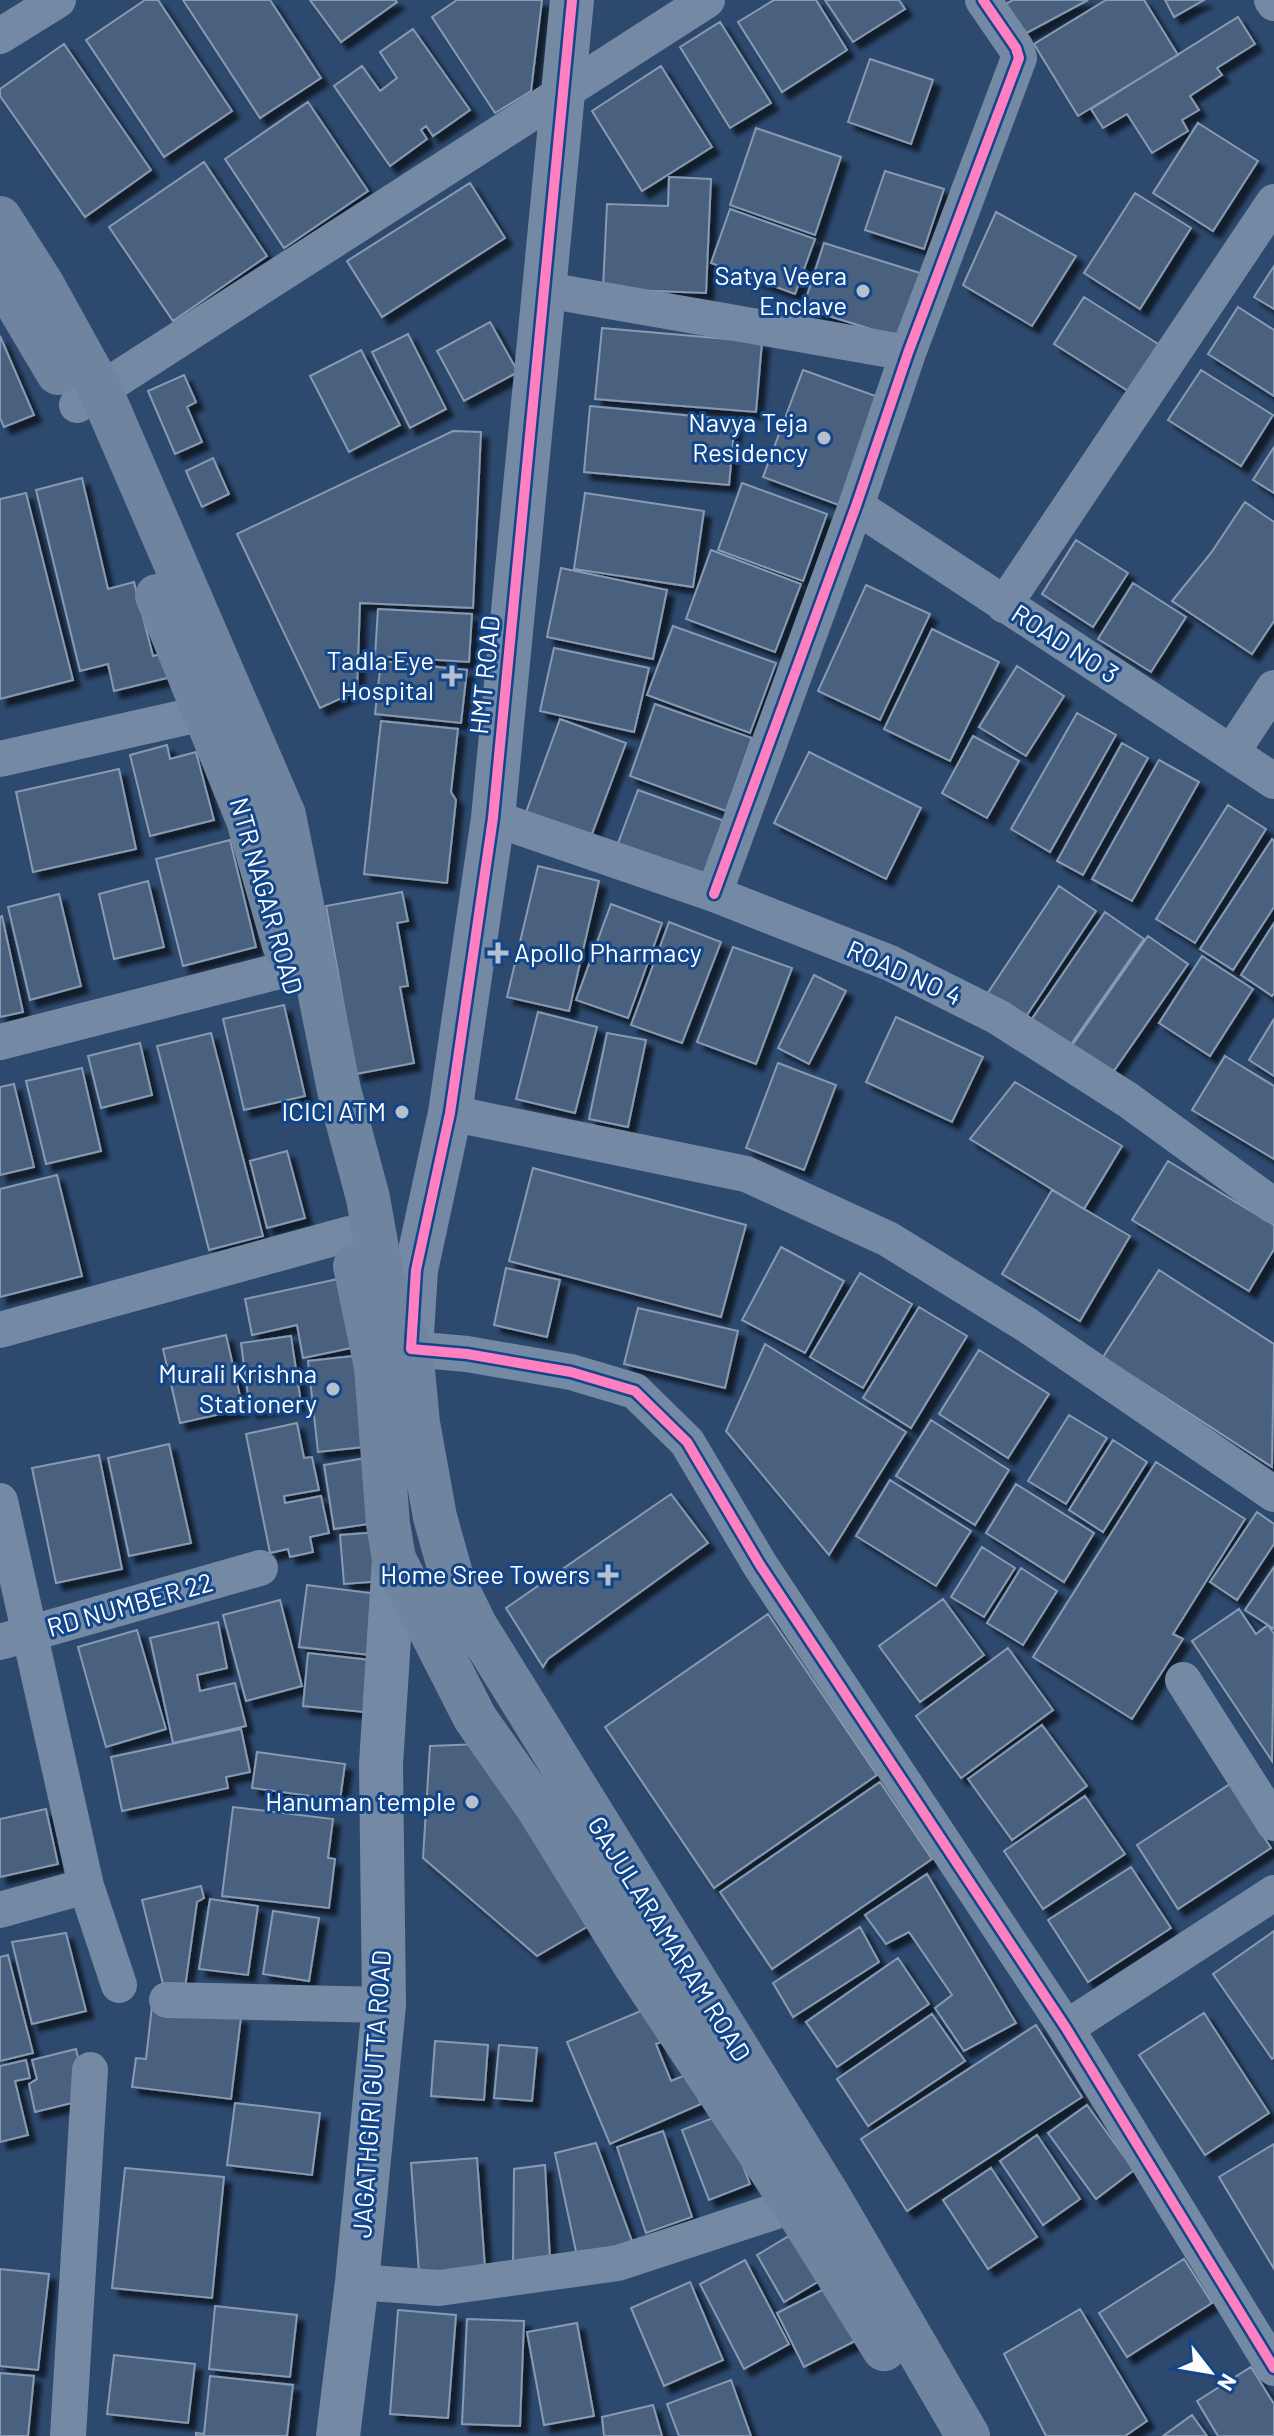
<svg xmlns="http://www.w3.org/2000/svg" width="1274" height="2436" viewBox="0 0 1274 2436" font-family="Barlow,sans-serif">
<defs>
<filter id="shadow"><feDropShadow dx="7" dy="7" stdDeviation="2" flood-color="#0009"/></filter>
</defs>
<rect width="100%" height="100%" fill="#2d496e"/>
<!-- building -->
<path fill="#4a617e" stroke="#889ab1" stroke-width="2" filter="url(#shadow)" d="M145,0H158L232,111L164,157L86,40Z
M183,0H270L321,78L260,118Z
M310,0H395L397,2L341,42Z
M457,0H542L531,91L495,113L432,17Z
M774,0H816L847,50L782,92L738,22Z
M825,0H899L905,9L853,42Z
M1013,0H1088L1023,35L1006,4Z
M1106,0H1144L1178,55L1078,116L1034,44Z
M1165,0H1204L1174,17Z
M1238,17L1255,44L1217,68L1222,75L1190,96L1199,110L1182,120L1188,131L1152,153L1127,114L1103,128L1091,109Z
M720,22L771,103L730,128L680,47Z
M413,29L470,110L433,136L426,126L421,130L427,139L390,166L334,86L362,66L380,91L397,78L380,52Z
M64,44L151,170L85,217L0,96V89Z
M870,59L933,80L911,144L848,122Z
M661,66L712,147L642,191L592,111Z
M308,102L368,191L284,248L225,159Z
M1198,123L1258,161L1213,231L1153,193Z
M756,128L841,157L815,235L730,205Z
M204,162L267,256L173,321L109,227Z
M885,171L944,189L924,249L865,230Z
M669,177L711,179L706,293L603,289L607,204L668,206Z
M470,183L505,238L382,317L347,261Z
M1135,193L1191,228L1140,309L1084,273Z
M730,209L815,239L795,294L711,263Z
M996,212L1076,256L1032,326L963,285Z
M824,243L923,274L903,339L803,308Z
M1274,266V309L1254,297Z
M1084,297L1163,347L1133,394L1054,344Z
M1238,307L1274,330V396L1208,354Z
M490,322L518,372L464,401L437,351Z
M602,328L762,342L756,412L595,399Z
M408,334L446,409L410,428L372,352Z
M0,336L34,415L4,427L0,418Z
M361,350L400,425L349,452L310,376Z
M803,370L884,399L844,507L763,477Z
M1201,370L1273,415L1241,466L1168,420Z
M184,375L196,402L187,407L202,442L175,454L148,391Z
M590,406L735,420L729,485L584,472Z
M453,431L481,432L473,608L360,603L357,691L320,708L237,534Z
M1274,447V493L1253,480Z
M213,458L229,494L202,507L186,471Z
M82,478L108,589L134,582L153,656L165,653L171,677L114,691L108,664L80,671L36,490Z
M742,483L827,514L803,581L718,550Z
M26,493L73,680L0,699V499Z
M585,493L704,511L693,587L574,569Z
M1245,502L1274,522V621L1252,654L1172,601L1211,553Z
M1076,540L1128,573L1093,627L1042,594Z
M711,550L801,584L775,652L686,619Z
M561,568L667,590L653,659L547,637Z
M1133,583L1186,617L1151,672L1098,639Z
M866,585L930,614L880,720L818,691Z
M378,609L472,614L469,662L375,656Z
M673,626L776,663L750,733L647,695Z
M932,629L999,662L950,761L884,729Z
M554,648L649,668L634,732L540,711Z
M381,661L467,670L461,723L375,714Z
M1017,666L1064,696L1026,756L979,727Z
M655,704L752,738L726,811L630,776Z
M1077,713L1116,735L1050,852L1011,829Z
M560,719L626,743L589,842L524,818Z
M381,721L458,729L451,792L456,800L447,883L364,874Z
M973,736L1019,761L987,818L942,793Z
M1122,743L1148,758L1083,875L1057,861Z
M167,745L170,759L196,752L214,820L150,836L130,755Z
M809,752L921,808L886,879L774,823Z
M1159,760L1199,782L1132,901L1092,879Z
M119,769L136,849L33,872L16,792Z
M638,790L730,823L706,887L614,854Z
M1228,805L1266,829L1195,943L1156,919Z
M1272,839L1274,841V907L1233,970L1200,949Z
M230,840L256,947L183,966L156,859Z
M538,866L599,881L569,1011L507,997Z
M148,881L164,947L114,959L99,894Z
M1059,886L1096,911L1021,1024L983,1000Z
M402,892L408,921L397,923L408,986L400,987L414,1063L356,1074L326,906Z
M59,894L81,986L30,1000L8,907Z
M611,904L662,923L628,1018L576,1000Z
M1105,912L1144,939L1065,1053L1027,1026Z
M2,916L23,1012L0,1017V917Z
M669,922L721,942L682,1043L631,1025Z
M1274,923V993L1272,996L1241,975Z
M1148,936L1188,964L1109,1078L1069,1050Z
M733,947L792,968L756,1064L697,1042Z
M1202,956L1253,989L1210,1056L1159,1023Z
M814,975L846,991L809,1064L778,1048Z
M284,1005L305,1096L244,1110L223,1019Z
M538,1012L597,1027L575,1113L516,1099Z
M896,1017L983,1057L952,1122L866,1082Z
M1274,1019V1076L1249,1060Z
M211,1033L263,1236L209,1250L157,1046Z
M607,1033L646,1040L628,1127L589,1119Z
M140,1043L152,1095L101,1108L88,1056Z
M1225,1056L1274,1086V1159L1192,1110Z
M778,1063L836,1085L804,1170L746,1148Z
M82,1068L101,1151L46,1164L26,1081Z
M1015,1082L1122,1146L1084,1209L970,1139Z
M14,1084L34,1167L0,1175V1087Z
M287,1151L305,1218L267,1228L250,1161Z
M1168,1161L1274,1225V1249L1249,1291L1132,1220Z
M533,1168L746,1225L721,1317L509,1261Z
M57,1175L82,1276L0,1297V1189Z
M1052,1190L1130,1236L1080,1321L1002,1274Z
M781,1247L844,1281L805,1353L742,1320Z
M506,1268L560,1280L547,1337L494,1325Z
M1159,1270L1274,1344L1272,1467L1103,1357Z
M860,1273L912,1304L863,1388L810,1357Z
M347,1277L361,1346L303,1358L297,1325L252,1335L245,1299Z
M919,1307L967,1336L911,1428L863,1398Z
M638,1308L738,1331L725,1388L624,1364Z
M226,1335L243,1409L180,1423L163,1349Z
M291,1336L301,1403L250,1411L241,1343Z
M765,1344L906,1432L829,1555L726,1431Z
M979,1350L1049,1394L1008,1458L939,1414Z
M362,1355L373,1446L318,1452L308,1361Z
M1069,1415L1107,1438L1066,1504L1028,1481Z
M931,1420L1009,1470L975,1525L896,1476Z
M297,1423L304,1458L312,1457L319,1490L284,1496L285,1503L321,1496L329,1533L310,1537L313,1552L290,1557L288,1549L270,1553L246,1434Z
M1113,1440L1147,1462L1103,1532L1069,1510Z
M169,1444L191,1543L129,1556L108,1458Z
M99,1455L122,1569L56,1583L32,1468Z
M372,1457L382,1522L334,1529L324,1465Z
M1156,1462L1245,1519L1173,1634L1183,1639L1132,1719L1033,1657Z
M890,1480L971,1531L936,1586L856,1536Z
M1016,1484L1094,1533L1064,1582L986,1533Z
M671,1494L708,1543L548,1659L543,1667L506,1608Z
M1257,1512L1274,1524V1544L1237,1600L1210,1582Z
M379,1532L382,1581L344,1584L340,1535Z
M982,1547L1015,1568L984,1617L951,1597Z
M1274,1567V1629L1245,1610Z
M1021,1568L1057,1591L1023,1645L987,1623Z
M307,1585L386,1595L379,1656L299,1647Z
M943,1599L984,1655L920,1702L879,1646Z
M280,1600L302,1686L246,1701L223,1615Z
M1239,1609L1256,1634L1268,1625L1274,1634L1272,1761L1192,1641Z
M768,1614L877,1775L714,1888L605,1727Z
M218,1622L227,1668L197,1675L200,1691L235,1683L246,1726L173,1743L150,1638Z
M137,1630L166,1729L106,1747L78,1647Z
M1008,1648L1053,1710L961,1778L916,1716Z
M308,1653L370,1660L364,1712L303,1706Z
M1042,1725L1087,1786L1012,1840L968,1779Z
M241,1729L250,1772L226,1777L228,1788L122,1811L111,1757Z
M480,1744L597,1921L537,1956L423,1858L430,1746Z
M257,1752L345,1764L340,1800L252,1788Z
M880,1782L932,1859L772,1969L720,1892Z
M1230,1784L1271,1848L1178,1909L1137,1845Z
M1085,1796L1125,1854L1043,1909L1004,1851Z
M233,1807L333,1819L328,1858L335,1859L329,1908L222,1896Z
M46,1809L58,1864L0,1877V1819Z
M1131,1867L1171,1928L1088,1982L1048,1920Z
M927,1874L1016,2023L964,2051L935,2008L952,1995L909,1932L886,1944L865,1915Z
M201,1886L204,1898L197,1902L185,1988L165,1992L142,1900Z
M210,1899L258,1906L248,1975L199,1969Z
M273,1911L319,1918L309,1981L263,1974Z
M860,1927L879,1962L793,2017L773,1983Z
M1274,1931V2057L1272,2059L1213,1974Z
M66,1933L86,2011L32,2024L12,1942Z
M8,1955L33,2053L0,2061V1957Z
M898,1958L929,2004L837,2067L806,2022Z
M152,2006L241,2017L231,2099L132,2087L136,2058L146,2059Z
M650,2007L664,2041L656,2044L671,2081L688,2074L701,2104L610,2144L567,2042Z
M1204,2013L1269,2113L1205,2155L1139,2055Z
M932,2014L965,2061L868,2126L837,2079Z
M1036,2025L1082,2097L907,2211L861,2139Z
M435,2041L488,2045L484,2100L431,2096Z
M499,2045L537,2048L532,2101L494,2098Z
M76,2049L88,2099L35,2112L29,2084L37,2079L32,2060Z
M26,2060L30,2078L15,2081L28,2135L0,2142V2066Z
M235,2103L320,2113L312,2175L227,2165Z
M1087,2105L1134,2170L1096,2199L1048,2133Z
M723,2114L750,2184L709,2200L682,2130Z
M663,2131L692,2217L646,2233L617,2147Z
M1037,2135L1080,2199L1043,2225L1000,2161Z
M596,2143L632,2241L578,2261L555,2153Z
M1274,2144V2269L1219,2177Z
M477,2158L485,2268L419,2273L411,2163Z
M545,2165L550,2259L513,2264L514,2169Z
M125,2168L224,2177L212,2298L112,2288Z
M991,2168L1037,2237L988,2269L943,2200Z
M799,2230L826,2277L784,2302L757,2255Z
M1184,2259L1212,2303L1127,2357L1099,2313Z
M745,2260L789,2344L744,2369L700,2284Z
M0,2269L49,2274L38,2370L0,2366Z
M690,2282L723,2360L664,2386L631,2308Z
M832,2285L859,2339L804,2367L777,2313Z
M215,2306L297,2315L290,2377L209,2369Z
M1080,2309L1147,2421L1125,2436H1046L1004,2354Z
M398,2310L456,2315L448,2418L390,2414Z
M467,2319L524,2321L520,2426L462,2424Z
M577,2323L594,2416L544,2425L527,2332Z
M114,2355L195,2364L188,2423L107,2414Z
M1251,2367L1274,2404V2436H1218L1197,2401Z
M0,2373L34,2376L28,2436H0Z
M210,2376L293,2385L287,2436H196V2433L204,2434Z
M731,2380L751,2436H679L667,2404Z
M653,2405L662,2436H604L602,2417Z
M1192,2415L1207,2436H1163Z"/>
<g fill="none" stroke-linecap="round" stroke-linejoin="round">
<!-- minor -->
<path stroke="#7489a4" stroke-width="36" d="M1272,0L1274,3
M0,36L58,0
M546,290L908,353
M77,405L707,0
M856,506L1274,781
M1004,605L1274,202
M1232,752L1274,688
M0,759L204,713
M493,818L714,894L890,963L998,1017L1128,1100L1274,1206
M714,894L856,506L908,353L1019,58L1016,48L983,0
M0,1042L291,968
M450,1113L746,1174L888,1239L1027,1325L1274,1494
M0,1330L349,1234
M411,1349L467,1354L571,1372L635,1391L687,1442L760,1565L1066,2028L1274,2368
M0,1501L86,1886L119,1985
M0,1642L260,1568
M1183,1680L1274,1823
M0,1910L86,1886
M167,2000L384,2005
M1066,2028L1274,1893
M357,2282L439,2288L618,2263L819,2197
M68,2436L90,2070"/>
<!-- tertiary -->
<path stroke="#7489a4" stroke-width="44" d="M411,1349L416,1270L450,1113L493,818L572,0
M338,2436L357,2282L384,2005L381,1764L394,1559"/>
<!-- secondary -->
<path stroke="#6f849f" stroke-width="44" d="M0,218L42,284L100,389L284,815L339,1090L368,1198L383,1282L411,1349L418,1423L435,1517L452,1578L475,1625L828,2195L968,2436
M0,275L58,373
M157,596L248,820L284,945
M355,1266L376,1367L388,1524L394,1559L475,1718L538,1808L635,1965L794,2205L884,2349"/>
<defs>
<path id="cycleway" d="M572,0L493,818L450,1113L416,1270L411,1349L467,1354L571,1372L635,1391L687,1442L760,1565L1066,2028L1274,2368
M714,894L856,506L908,353L1019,58L1016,48L983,0"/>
</defs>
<!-- cycleway casing -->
<use href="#cycleway" stroke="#124589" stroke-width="15"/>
<!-- cycleway -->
<use href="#cycleway" stroke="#ff80c0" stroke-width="10"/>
</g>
<!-- markers -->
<g fill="#b6bfcc" stroke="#124589" stroke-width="3">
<circle cx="863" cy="291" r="8"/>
<circle cx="824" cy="438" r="8"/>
<path d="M448 664h8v8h8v8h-8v8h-8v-8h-8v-8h8z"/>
<path d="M494 941h8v8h8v8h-8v8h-8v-8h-8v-8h8z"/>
<circle cx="402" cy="1112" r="8"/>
<circle cx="333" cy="1389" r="8"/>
<path d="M604 1563h8v8h8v8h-8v8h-8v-8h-8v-8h8z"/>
<circle cx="472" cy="1802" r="8"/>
</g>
<g text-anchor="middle" stroke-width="6" stroke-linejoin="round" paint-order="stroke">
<!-- poi labels -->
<g font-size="26" fill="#fff" stroke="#124589" text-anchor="end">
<text x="847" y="285">Satya Veera<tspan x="847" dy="30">Enclave</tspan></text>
<text x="808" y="432">Navya Teja<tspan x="808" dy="30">Residency</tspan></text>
<text x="434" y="670">Tadla Eye<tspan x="434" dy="30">Hospital</tspan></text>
<text x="514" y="962" text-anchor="start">Apollo Pharmacy</text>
<text x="386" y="1121">ICICI ATM</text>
<text x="317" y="1383">Murali Krishna<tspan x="317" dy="30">Stationery</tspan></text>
<text x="590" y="1584">Home Sree Towers</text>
<text x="456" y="1811">Hanuman temple</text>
</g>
<!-- street labels -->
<g font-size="26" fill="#fff" stroke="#124589">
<text transform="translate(1065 644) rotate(33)" y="9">ROAD NO 3</text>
<text transform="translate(485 675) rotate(-84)" y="9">HMT ROAD</text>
<text transform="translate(266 896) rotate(74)" y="9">NTR NAGAR ROAD</text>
<text transform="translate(904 973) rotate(24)" y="9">ROAD NO 4</text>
<text transform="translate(130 1605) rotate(-16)" y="9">RD NUMBER 22</text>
<text transform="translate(669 1939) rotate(58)" y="9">GAJULARAMARAM ROAD</text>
<text transform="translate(372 2094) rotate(-86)" y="9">JAGATHGIRI GUTTA ROAD</text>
</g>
</g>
<!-- north arrow -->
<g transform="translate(1210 2372) rotate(121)" stroke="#124589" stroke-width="6" paint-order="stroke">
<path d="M0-6L14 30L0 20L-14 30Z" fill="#ffffff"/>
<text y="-12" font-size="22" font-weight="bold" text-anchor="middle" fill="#ffffff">N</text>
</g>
</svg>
